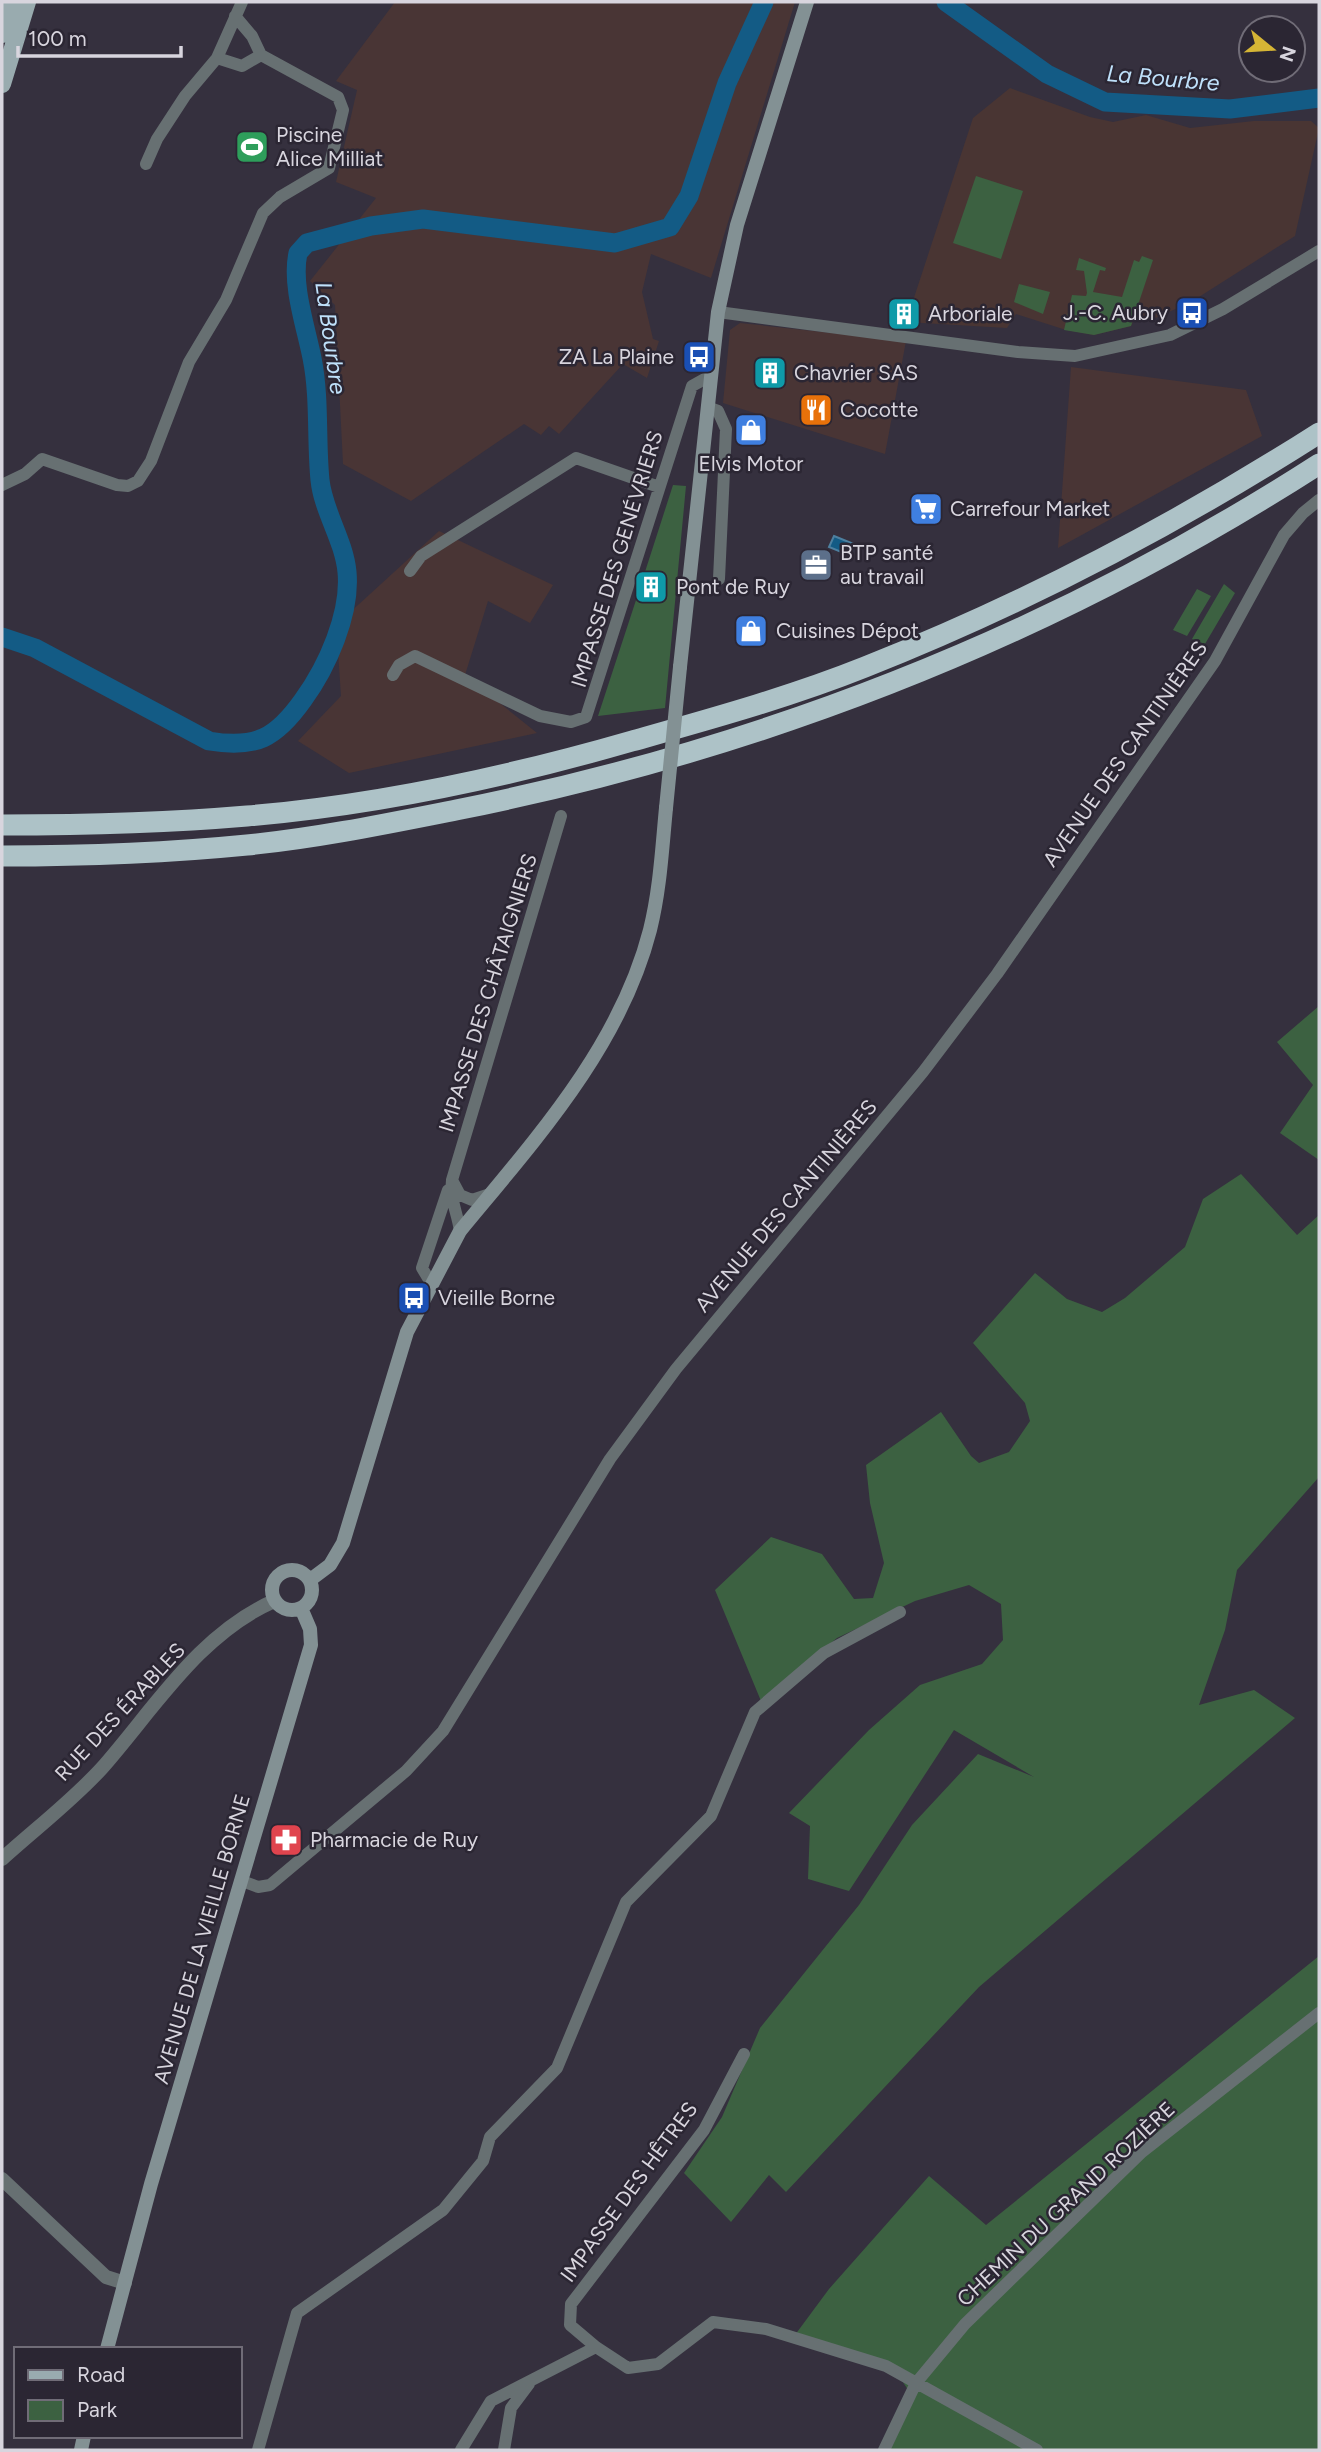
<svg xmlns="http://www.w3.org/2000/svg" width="1321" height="2452" viewBox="0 0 1321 2452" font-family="Figtree,sans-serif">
<rect width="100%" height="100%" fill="#35303e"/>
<!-- industrial -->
<path fill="#493535" d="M395,2H795L711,278L651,254L642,292L653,339L659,341L647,378L623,364L559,434L549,426L541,435L524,424L411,501L343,464L335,305L310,281L376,198L336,182L357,90L336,81Z
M740,323L906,341L885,454L723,403L730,330Z
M1071,367L1246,390L1262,436L1058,548Z
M439,531L553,585L530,623L488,601L465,675L537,733L349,773L298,741L341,696L337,637L346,616Z"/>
<!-- education -->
<path fill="#493533" d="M1010,88L1090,117L1113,122L1146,115L1190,128L1254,121H1311L1319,128L1295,236L1191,302L1151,320L1136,315L1131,326L1094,335L1066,330L1016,314L1007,328L906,322L973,118Z"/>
<!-- green -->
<path fill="#3c6141" d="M976,176L1023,191L1001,259L953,243Z
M1142,256L1153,260L1131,326L1094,335L1064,330L1072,295L1086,296L1087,293L1084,271L1076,270L1079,258L1106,268L1105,271L1100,270L1093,292L1122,297L1134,260L1139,262Z
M1019,284L1050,292L1043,314L1014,302Z
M673,485L686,486L665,708L598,716L638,594L655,590L656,581L644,575Z
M1224,584L1235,593L1205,644L1192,639Z
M1197,589L1211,596L1187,636L1173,630Z
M1319,1006V1160L1280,1133L1313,1085L1277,1042Z
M1241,1174L1297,1235L1319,1215V1477L1237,1570L1225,1630L1199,1705L1254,1690L1295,1718L979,1987L786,2192L769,2175L731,2222L684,2173L722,2117L760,2028L859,1905L912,1825L978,1754L1034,1777L954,1730L849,1891L808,1879L810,1826L789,1813L869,1730L920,1685L982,1664L1003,1640L1001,1604L969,1585L915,1601L837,1638L761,1701L715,1590L771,1537L822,1554L854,1599L873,1598L884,1563L870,1503L866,1465L941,1412L971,1456L979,1463L1009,1452L1030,1421L1025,1403L973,1343L1035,1273L1067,1299L1102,1312L1125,1298L1185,1247L1203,1199Z
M1319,1956V2450H886L912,2396L897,2373L792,2339L829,2289L929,2176L986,2225Z"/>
<!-- water -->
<path fill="#135b85" stroke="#4e80a0" stroke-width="2" d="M834,536L854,544L851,556L829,547Z"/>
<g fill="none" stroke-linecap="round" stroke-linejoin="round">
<!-- river -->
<path stroke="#135b85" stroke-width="19" d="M946,2L1047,74L1105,102L1230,109L1319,98
M2,637L35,648L209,741C256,749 276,738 303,700C327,667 351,614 347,572C344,540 323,511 320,480C316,440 320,398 312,358C306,327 291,285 298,253L307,243L371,226L423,219L615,243L670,227L689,196L727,83L764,2"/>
<!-- minor -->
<path stroke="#677072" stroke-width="12" d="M217,58L242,66L261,55
M146,164L157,139L185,96L217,58L242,2
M718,312L1018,352L1075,356L1170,335L1223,309L1319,251
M707,407L718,411L726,429L719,579
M2,485L25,474L42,459L117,485L128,486L138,481L151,461L189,362L226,300L263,213L280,197L329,168L343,110L338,97L261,55L252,36L235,16
M410,571L421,556L576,458L659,487
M393,675L399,665L415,656L540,716L571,722L586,717L692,386L710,376
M452,1180L460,1195L472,1200L490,1194
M460,1231C457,1211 450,1201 452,1180L561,816
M431,1283L422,1268L448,1190
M242,1881L258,1887L270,1885L406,1771L443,1731L610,1459L676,1369L923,1072L997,974L1215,661L1284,535L1303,513L1319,500
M596,2347L570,2325L571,2304L704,2130L744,2054
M258,2450L297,2313L443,2210L483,2161L490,2137L557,2068L626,1902L711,1816L755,1712L824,1653L900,1612
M461,2450L491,2401L596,2347L628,2368L658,2364L713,2322L766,2329L886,2366L1037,2450
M504,2450L511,2408L529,2384
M884,2450L916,2383L965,2324L1142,2152L1319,2013"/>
<!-- tertiary -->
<path stroke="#677072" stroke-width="14" d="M2,1859C35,1829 72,1801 102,1768C154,1709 199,1634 274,1601
M2,2179L106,2277L125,2283"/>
<!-- secondary -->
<path stroke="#839194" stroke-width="14" d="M680,667L718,312L737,225L807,2
M272 1590a20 20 0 1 1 40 0a20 20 0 1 1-40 0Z
M310,1580L330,1565L343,1543L407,1332L460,1231C535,1140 620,1047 650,930C660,890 662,849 666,808
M107,2349L151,2184L311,1645L310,1629L301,1608
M81,2450L84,2436"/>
<!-- primary -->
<path stroke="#99abaf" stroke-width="18" d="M2,34L12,2
M2,84L27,2"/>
<!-- motorway -->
<path stroke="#adc2c7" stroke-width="21" d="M2,825C84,825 165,823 247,816C377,805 507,777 632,741C710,719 790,697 865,667C1024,604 1175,525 1319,433
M2,856C83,856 166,853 247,845C318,838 390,823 461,809C769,747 1055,634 1319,464"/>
<!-- secondary-bridge -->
<path stroke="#839194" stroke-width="14" d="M666,808L680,667"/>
</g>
<!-- icons -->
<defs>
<symbol id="stadium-square" viewBox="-11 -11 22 22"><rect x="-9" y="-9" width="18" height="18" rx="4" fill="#2e9e5b" stroke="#2b2633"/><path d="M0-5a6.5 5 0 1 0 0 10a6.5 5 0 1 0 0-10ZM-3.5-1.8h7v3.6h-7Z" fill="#fff"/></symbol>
<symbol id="bus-square" viewBox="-11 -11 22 22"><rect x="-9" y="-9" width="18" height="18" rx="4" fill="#1a4fb4" stroke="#2b2633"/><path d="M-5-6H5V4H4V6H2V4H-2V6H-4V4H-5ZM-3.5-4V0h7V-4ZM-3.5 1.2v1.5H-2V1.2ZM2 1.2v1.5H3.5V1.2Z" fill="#fff"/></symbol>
<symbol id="building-square" viewBox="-11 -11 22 22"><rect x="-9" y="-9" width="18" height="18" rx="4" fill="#0f9aa8" stroke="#2b2633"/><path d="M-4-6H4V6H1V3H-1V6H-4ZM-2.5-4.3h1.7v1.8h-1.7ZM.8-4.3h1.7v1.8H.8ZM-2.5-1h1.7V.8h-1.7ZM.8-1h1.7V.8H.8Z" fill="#fff"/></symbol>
<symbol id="restaurant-square" viewBox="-11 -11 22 22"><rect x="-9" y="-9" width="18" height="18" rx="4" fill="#e8710a" stroke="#2b2633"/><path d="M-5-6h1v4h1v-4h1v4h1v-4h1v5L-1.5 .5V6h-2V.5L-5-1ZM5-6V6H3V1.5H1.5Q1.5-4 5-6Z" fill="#fff"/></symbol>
<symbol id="shop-square" viewBox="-11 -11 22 22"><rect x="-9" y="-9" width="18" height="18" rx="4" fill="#3f7fe0" stroke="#2b2633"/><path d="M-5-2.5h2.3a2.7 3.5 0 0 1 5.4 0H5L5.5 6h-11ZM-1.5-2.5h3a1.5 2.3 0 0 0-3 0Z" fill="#fff"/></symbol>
<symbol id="supermarket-square" viewBox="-11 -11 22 22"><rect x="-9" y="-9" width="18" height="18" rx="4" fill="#3f7fe0" stroke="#2b2633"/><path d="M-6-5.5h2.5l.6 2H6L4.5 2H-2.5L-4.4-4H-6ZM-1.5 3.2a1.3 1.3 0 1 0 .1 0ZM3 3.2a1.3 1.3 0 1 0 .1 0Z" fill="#fff"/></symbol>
<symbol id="office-square" viewBox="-11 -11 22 22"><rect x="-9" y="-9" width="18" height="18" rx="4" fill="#5c6f8a" stroke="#2b2633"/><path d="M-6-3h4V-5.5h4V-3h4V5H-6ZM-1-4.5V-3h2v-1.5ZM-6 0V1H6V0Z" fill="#fff"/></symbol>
<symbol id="pharmacy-square" viewBox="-11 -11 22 22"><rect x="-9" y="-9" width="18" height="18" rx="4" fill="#e0444e" stroke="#2b2633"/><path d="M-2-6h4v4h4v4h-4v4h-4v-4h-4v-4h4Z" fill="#fff"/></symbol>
</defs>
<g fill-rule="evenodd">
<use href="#stadium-square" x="233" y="128" width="38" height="38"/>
<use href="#bus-square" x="1173" y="294" width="38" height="38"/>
<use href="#building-square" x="885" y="295" width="38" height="38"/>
<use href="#bus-square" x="680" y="338" width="38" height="38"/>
<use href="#building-square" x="751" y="354" width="38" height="38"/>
<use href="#restaurant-square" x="797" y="391" width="38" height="38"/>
<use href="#shop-square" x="732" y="411" width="38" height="38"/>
<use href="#supermarket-square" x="907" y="490" width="38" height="38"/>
<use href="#office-square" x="797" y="546" width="38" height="38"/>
<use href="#building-square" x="632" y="568" width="38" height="38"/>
<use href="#shop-square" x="732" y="612" width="38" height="38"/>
<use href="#bus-square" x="395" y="1279" width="38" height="38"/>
<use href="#pharmacy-square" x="267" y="1821" width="38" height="38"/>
</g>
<g text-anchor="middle" stroke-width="5" stroke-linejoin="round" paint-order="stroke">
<!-- poi labels -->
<g font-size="21" fill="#d8d5de" stroke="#2b2633" text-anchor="start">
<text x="276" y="142">Piscine<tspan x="276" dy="24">Alice Milliat</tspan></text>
<text x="1168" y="320" text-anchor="end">J.-C. Aubry</text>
<text x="928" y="321">Arboriale</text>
<text x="674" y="364" text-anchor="end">ZA La Plaine</text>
<text x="794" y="380">Chavrier SAS</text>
<text x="840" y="417">Cocotte</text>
<text x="751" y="471" text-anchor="middle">Elvis Motor</text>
<text x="950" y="516">Carrefour Market</text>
<text x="840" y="560">BTP santé<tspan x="840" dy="24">au travail</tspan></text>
<text x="676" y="594">Pont de Ruy</text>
<text x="776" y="638">Cuisines Dépot</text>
<text x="438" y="1305">Vieille Borne</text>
<text x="310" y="1847">Pharmacie de Ruy</text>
</g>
<!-- street labels -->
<g font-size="21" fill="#d8d5de" stroke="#2b2633">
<text transform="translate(617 559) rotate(-73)" y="7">IMPASSE DES GENÉVRIERS</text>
<text transform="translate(1125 754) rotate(-55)" y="7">AVENUE DES CANTINIÈRES</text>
<text transform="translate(488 993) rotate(-73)" y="7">IMPASSE DES CHÂTAIGNIERS</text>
<text transform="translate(786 1206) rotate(-50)" y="7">AVENUE DES CANTINIÈRES</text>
<text transform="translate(120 1712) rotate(-47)" y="7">RUE DES ÉRABLES</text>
<text transform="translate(202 1939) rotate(-74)" y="7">AVENUE DE LA VIEILLE BORNE</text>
<text transform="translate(629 2192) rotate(-54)" y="7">IMPASSE DES HÊTRES</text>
<text transform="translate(1066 2204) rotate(-43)" y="7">CHEMIN DU GRAND ROZIÈRE</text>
</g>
<!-- water labels -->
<g font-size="23" font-style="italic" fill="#bfe1fb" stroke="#2b2633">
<text transform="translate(1163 78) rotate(5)" y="8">La Bourbre</text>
<text transform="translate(331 338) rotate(82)" y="8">La Bourbre</text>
</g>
</g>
<!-- border -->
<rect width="1321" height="2452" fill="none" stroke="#d8d5de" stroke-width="7"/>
<!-- legend -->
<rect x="14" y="2347" width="228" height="91" fill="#2b2633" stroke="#706c77" stroke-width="2"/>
<rect x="28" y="2370" width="35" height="10" fill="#99abaf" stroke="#706c77" stroke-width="2"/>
<text x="77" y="2382" font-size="21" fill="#d8d5de">Road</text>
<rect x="28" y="2400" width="35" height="21" fill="#3c6141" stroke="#706c77" stroke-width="2"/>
<text x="77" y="2417" font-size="21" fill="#d8d5de">Park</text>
<!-- north arrow -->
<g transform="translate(1272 49) rotate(108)"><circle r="33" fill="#2b2633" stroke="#706c77" stroke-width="2"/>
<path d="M0-5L12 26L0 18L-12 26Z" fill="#d5b535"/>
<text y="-10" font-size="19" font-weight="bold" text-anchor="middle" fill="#d8d5de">N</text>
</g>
<!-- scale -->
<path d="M18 46v10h163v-10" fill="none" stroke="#d8d5de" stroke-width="3.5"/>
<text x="28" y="46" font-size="21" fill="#d8d5de" stroke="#2b2633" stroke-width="5" paint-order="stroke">100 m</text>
</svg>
